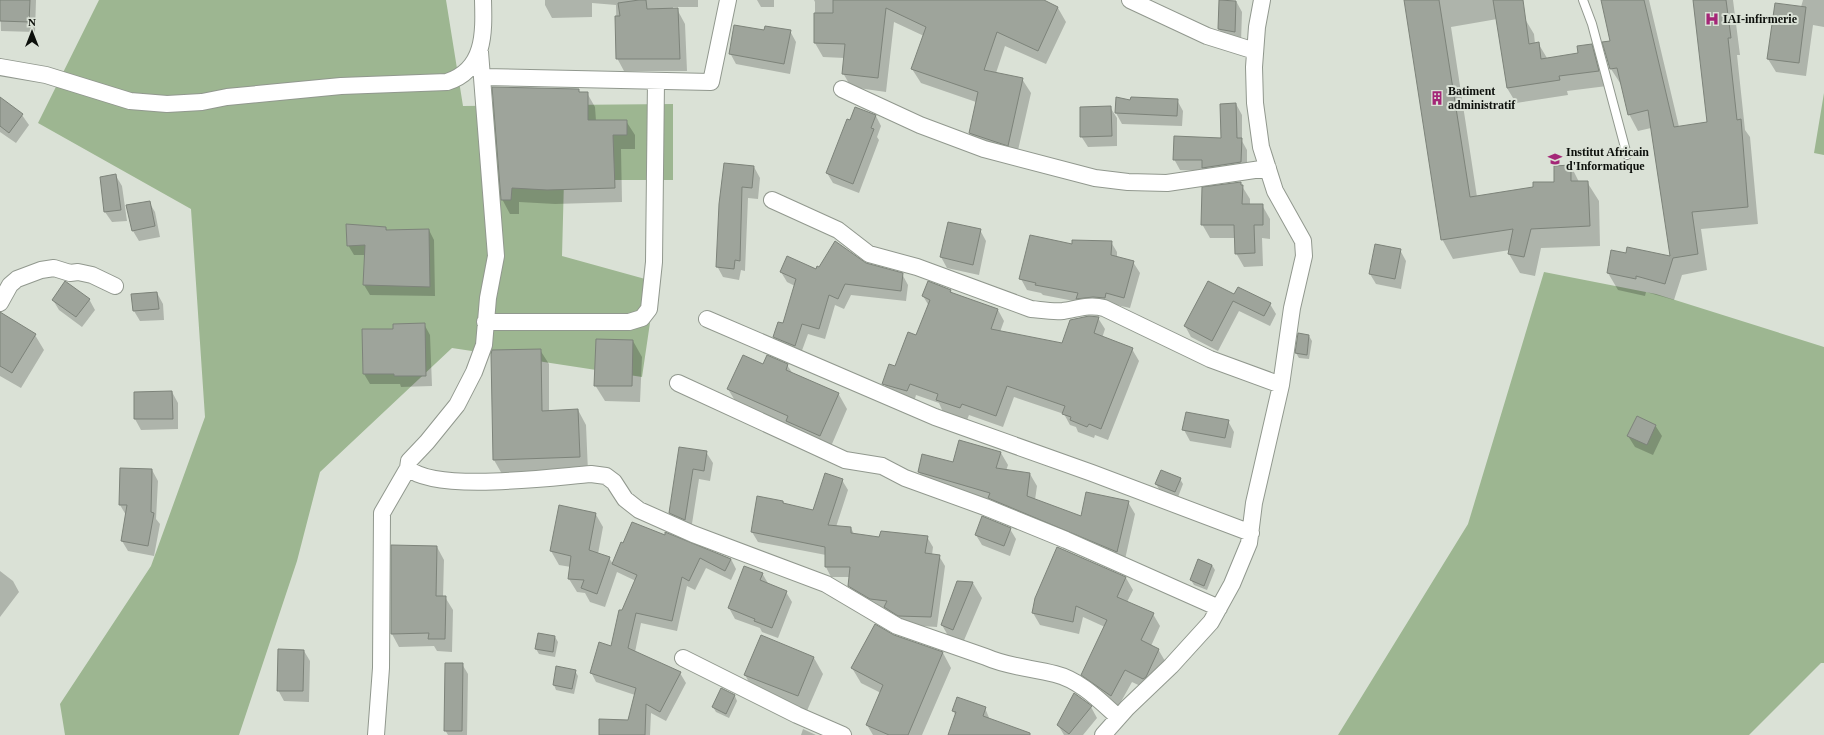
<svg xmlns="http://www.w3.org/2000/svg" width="1824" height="735" viewBox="0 0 1824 735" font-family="'Times New Roman',serif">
<rect width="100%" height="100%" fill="#dae1d6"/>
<!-- green -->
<path fill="#9db691" d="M99,0H446L463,106L673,104V180H564L562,256L656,282L642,377L452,348L320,472L297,561L239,735H65L60,704L151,566L205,417L191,209L38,123Z
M1824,93V155L1814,153Z
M1544,272L1656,294L1824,347V663H1821L1749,735H1338L1468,524Z"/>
<!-- shadow -->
<path fill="#0003" d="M0,0H36L35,32L1,31Z
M545,0H698V7H673V10L678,11L685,24L687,71H624L617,58L616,5L592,3V17L552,18L545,5Z
M757,0H774V7H761Z
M814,0H1041L1058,8L1066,22L1046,64L1005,46L996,73L1022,79L1031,93L1016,159L978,147L970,133L976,102L921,83L912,69L924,36L894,22L886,92L851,87L843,73L845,58L823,57L815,43V2Z
M1405,0H1501L1503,18L1451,27L1477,197L1534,188L1555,183L1571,166L1579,182H1587L1599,201L1600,246L1541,248L1535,276L1520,273L1509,254L1510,250L1453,259L1442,239Z
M1602,0H1649L1679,127L1709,123L1693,0H1733L1740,55H1737L1745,130L1750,137L1758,224L1701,229L1707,270L1682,275L1674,300L1646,292L1645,296L1618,290L1608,273L1627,254L1671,257L1651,128L1638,131L1629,114L1622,86L1611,69L1604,43L1611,41Z
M1803,0H1824V27L1813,25L1806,76L1776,72L1768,59L1801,7Z
M1220,1H1236L1242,12L1241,42L1225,40L1219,29Z
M1525,19L1534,34L1535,44L1538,43L1547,58L1580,54L1591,45L1600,60L1607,86L1567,91L1568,95L1516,103L1507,88L1498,24Z
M790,31L796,42L790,74L736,64L730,53Z
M578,90L580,93H587L595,107L596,121H626L635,135V149H621L622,202L555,204L519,202V214H510L502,199Z
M1117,98L1131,101L1177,100L1183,111L1182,126L1122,124L1116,113Z
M1236,104L1242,115V141L1247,150V173L1180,170L1174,159L1222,139Z
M0,107L22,115L29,125L16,143L0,132Z
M1110,107L1117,118V146L1088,147L1081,136Z
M855,108L876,116L881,126L877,137L879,140L859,193L833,183L827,173Z
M754,167L760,178L758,199L748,198L745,271L741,270L739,280L723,277L717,266L720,204Z
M116,176L122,186L127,221L112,222L105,212L101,178Z
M1240,183L1250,199V205H1262L1270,219V239L1262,238L1263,266L1244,267L1236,253L1235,238H1210L1202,224Z
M149,202L155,212L160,237L139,241L133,231L127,206Z
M386,228L387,231L429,230L434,240L435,296L370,295L364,285L366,255H354L348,245Z
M980,230L986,241L979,275L947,268L941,257Z
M1111,242L1117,252V258L1133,262L1140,273L1130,308L1112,304L1079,302L1043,295L1041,293L1027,290L1021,279Z
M1400,250L1406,261L1401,289L1376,284L1370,274Z
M866,264L902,274L908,285L906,301L851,295L844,309L835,305L825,339L808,334L800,356L780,347L774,337L783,324L795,286L787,282L781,272L817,270Z
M951,291L952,294L998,310L1004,321L1000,332L1063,344L1098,318L1105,329L1102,338L1132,349L1139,361L1108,440L1095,435L1094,438L1078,432L1076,427L1070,425L1064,414L1014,397L1003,427L969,415L967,420L943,412L939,403L916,395L914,402L890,395L884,383L917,336L929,306L923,296Z
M157,293L163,304L164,320L140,321L134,311Z
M1235,296L1270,304L1276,314L1270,326L1239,311L1218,351L1191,337L1185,326Z
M89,299L95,310L82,327L59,310L53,300Z
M0,313L35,335L44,350L21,388L0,376Z
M424,324L430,335L432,386L401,387L400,384H370L364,374L394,330Z
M1309,336L1312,341L1309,359L1299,358L1296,353Z
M633,341L642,357L640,402L605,401L595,385Z
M540,350L549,364V411L578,410L586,425L588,472L502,474L494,460Z
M787,365L793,374L838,393L847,409L829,451L737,404L728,389L764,366Z
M172,392L178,403V429L141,430L135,419V393Z
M1228,421L1234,432L1231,448L1190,441L1184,430Z
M1655,425L1662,436L1653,455L1635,447L1628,436Z
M680,448L706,452L713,463L710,481L699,479L691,530L676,523L670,513Z
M1001,453L1008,465L1006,471L1030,474L1037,486L1035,500L1082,517L1128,502L1135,514L1124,564L926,485L919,472L923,456L954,463Z
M152,470L158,481L156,519L160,524L154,556L128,551L122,541L126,515L120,505Z
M1180,479L1183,484L1178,497L1159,489L1156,484Z
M842,480L848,490L836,527L851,528L854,534L880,538L927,537L933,547L932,555L939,556L945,566L937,627L905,625L891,617L887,610L877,609L855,596L849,586L850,577H831L826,567V555L758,542L752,532L783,501L785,505L813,511Z
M559,506L595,513L603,527L598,554L609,558L613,564L666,536L731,559L736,569L731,580L706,568L695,590L687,586L677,631L641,623L635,652L680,673L686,683L666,721L651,713L650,735H600L629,721L635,695L596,682L591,672L612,647L622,612L636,581L617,572L605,607L590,602L585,593L577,592L569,579L571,567L559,565L551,551Z
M1010,529L1016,539L1010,556L982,545L976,535Z
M437,547L444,560L443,597H445L453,610L452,652L437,651L434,646L399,647L392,634Z
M1057,548L1126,578L1133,590L1127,602L1153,614L1160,626L1151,646L1158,649L1165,661L1151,691L1132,682L1118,707L1089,687L1082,675L1105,627L1083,617L1079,634L1040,625L1033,613Z
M1199,560L1212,565L1215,570L1207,590L1194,585L1191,580Z
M0,571L13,581L19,592L0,617Z
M762,573L769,585L786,592L792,602L778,638L762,632L760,628L735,619L729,608Z
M958,582L973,583L982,598L962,645L951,641L942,625Z
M893,636L943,653L951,668L922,735H873L867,725L881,693L861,683L852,668Z
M555,637L558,642L555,657L539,654L536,649Z
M304,651L310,661L309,702L284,701L278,690Z
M814,658L823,674L806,713L754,691L745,675Z
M462,664L468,674L467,735H448L445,730Z
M557,667L575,671L578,676L574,694L556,690L554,685Z
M1074,694L1091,707L1097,718L1083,735H1064L1058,725Z
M735,696L737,701L729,718L716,712L713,707Z
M985,708L990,720L1029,733L1030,735H949L956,716L953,711Z
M803,729L816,735H801Z"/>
<!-- building -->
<path fill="#9ea49b" stroke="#7d837a" d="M0,0H30L29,22L0,21Z
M639,0H646L647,9L678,8L680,59H616L615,16H620L618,3Z
M833,0H1044L1058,7L1038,51L997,32L984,70L1023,78L1008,146L969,133L978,92L911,69L926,27L886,8L878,78L842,74L845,44L814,43V13H833Z
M1219,0L1236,1L1235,32L1218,29Z
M1404,0H1439L1470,197L1533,187V182H1554V166L1571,165V181H1588L1590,226L1531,229L1524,257L1508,254L1513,229L1441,240Z
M1493,0H1523L1529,44L1539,42L1541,59L1578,53L1577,46L1592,44L1599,71L1559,76L1560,80L1507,88Z
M1601,0H1644L1674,127L1707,122L1693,0H1726L1731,38H1728L1737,120L1741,119L1748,207L1692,212L1698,254L1673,258L1665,284L1636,276V279L1607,273L1611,250L1626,253L1627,247L1670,256L1648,110L1628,115L1617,68L1610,69L1602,42L1610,41Z
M1775,3L1806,7L1799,63L1767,59Z
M734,25L764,30L765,26L791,30L784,64L729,54Z
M492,87L579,89V92H588V120H627V135H613L615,188L547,190L512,188L511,200H501Z
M0,97L23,114L9,133L0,126Z
M1116,97L1130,100L1131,97L1178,99L1177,116L1115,113Z
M1236,103L1237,138H1242L1241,162L1202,168V160H1173L1174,136L1221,138L1220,104Z
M1111,106L1112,136L1080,137V107Z
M855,107L876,115L871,128L874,129L853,184L826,173L847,119L850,120Z
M724,163L754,166L752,188L742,187L740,261L735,260L734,269L716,267L719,204Z
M116,174L121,210L104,212L100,177Z
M1241,182V185H1243L1242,204H1263V225H1254L1255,253L1235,254L1234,225H1201L1202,187Z
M150,201L155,226L132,231L126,205Z
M948,222L981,229L973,265L940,257Z
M346,224L386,227V230L429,229L430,287L363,285L365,245L347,246Z
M1030,235L1072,244V240L1112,241L1111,255L1134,261L1124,298L1106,293L1105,298L1093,297L1076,299L1078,293L1035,285L1036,283L1019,279Z
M835,241L866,263L903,273L901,291L845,284L838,299L829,295L819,329L802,324L795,346L773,337L778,322L783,323L796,279L780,272L787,256L816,269L817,266L819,267Z
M1375,244L1401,249L1395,279L1369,274Z
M65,281L90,299L76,317L52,300Z
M928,281L951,290L950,292L998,309L991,329L1062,343L1070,320L1089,316L1099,317L1094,333L1133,348L1101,429L1089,424L1087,427L1070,420L1071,417L1062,414L1065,406L1007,386L996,416L962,404L960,408L936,400L938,394L910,384L907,391L882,384L889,364L895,366L908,332L916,335L930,300L922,296Z
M1208,281L1234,294L1238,287L1271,303L1264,316L1233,301L1212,341L1184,326Z
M157,292L159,309L133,311L131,294Z
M0,312L36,334L12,373L0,366Z
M425,323L426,376H394V374H363L362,329H393V324Z
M1298,333L1309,335L1307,355L1295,353Z
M596,339L633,340L632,386H594Z
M541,349L542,411L578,409L580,457L493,460L491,354L492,350Z
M743,355L763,364L767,355L788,364L786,370L839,393L820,436L786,421L788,416L727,389Z
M172,391L173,419H134V392Z
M1186,412L1229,420L1225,438L1182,430Z
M1637,416L1656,425L1647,445L1627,436Z
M959,440L1001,452L996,468L1030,473L1027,496L1081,516L1086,492L1129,501L1117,552L988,498L990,493L918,472L922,454L953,462Z
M679,447L707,451L704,471L693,469L685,520L669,513Z
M120,468L152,469L151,512L154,513L148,546L121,541L127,505H119Z
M1161,470L1181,478L1175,492L1155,484Z
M825,473L843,479L828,525L851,527V533L879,537L881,531L928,536L925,553L940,555L931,617L898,616L884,607L887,601L870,599L848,586L850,567H825V547L751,532L757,496L783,501V503L813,510Z
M559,505L596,513L589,550L610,557L597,594L581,588L584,580L568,579L571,556L550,551Z
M982,516L1011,528L1004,546L975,535Z
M632,522L665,535V532L731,559L725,571L700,558L689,581L682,577L672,621L636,613L628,648L681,672L660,712L646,704L645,735H599V719L628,720L636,688L590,673L599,642L611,646L619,610H622L637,575L612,564L621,542L623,543Z
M391,545L437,546L436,596H446L445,639H428L429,633L391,634Z
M1057,547L1126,577L1117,597L1154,613L1141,640L1159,649L1146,677L1143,679L1125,670L1111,696L1081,675L1107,620L1076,606L1073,622L1032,613L1035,598Z
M1198,559L1212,565L1204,586L1190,580Z
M744,566L763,573L760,580L787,591L772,628L754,621L755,619L728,608Z
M957,581L973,582L953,630L941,625Z
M875,624L894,635L943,652L908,735H889L866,725L883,685L851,668Z
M538,633L555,636L553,652L535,649Z
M761,635L814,657L798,696L744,675Z
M278,649L304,650L303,691H277Z
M445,663H463L462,731H444Z
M556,666L576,670L572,689L553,685Z
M721,688L735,695L726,714L712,707Z
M1074,693L1092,706L1069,734L1057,725Z
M957,697L986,707L983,716L1030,733V735H948L956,712L952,711Z"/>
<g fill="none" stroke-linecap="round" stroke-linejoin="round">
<defs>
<path id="service" d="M1583,0L1592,24L1627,155"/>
<path id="minor" d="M1130,0L1207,36L1255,51
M0,67L46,75L130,101L167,104L202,102L227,97L341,86L447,82C485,70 484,33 483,0
M482,77L711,82L728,0
M842,89L920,125L984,149L1095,178L1128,182L1167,183L1268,168
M772,200L838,230L869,254L917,267L1031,309C1042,310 1052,312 1063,311C1077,309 1089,304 1104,308L1210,359L1281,385
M0,303L10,285L17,279L41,270L54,268L70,273L78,272L92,275L115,286
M707,319L935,417L1092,473L1251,533
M485,322H629L642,318L649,309L654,262L656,81
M678,383L845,460L882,466L905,478L985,507L1066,540L1219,608
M408,468C435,493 552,477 591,474L606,476L614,482L625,499L639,510L693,534L826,584L897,626L986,657C1008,667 1032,668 1055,674C1080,680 1100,701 1118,717
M683,658L797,715L843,735
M376,735L381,668L382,513L408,468L409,461L427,442L457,405L474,372L484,345L488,298L496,256L480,52
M1103,735L1127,708L1171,666L1211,622L1232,584L1249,543L1254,503L1281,385L1292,308L1304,256L1303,241L1275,191L1261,147L1255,103L1254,67L1257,27L1262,0"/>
</defs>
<!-- service casing -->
<use href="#service" stroke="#91988e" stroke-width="10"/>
<!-- minor casing -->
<use href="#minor" stroke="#91988e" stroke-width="18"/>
<!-- service -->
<use href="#service" stroke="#fff" stroke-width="8"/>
<!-- minor -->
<use href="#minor" stroke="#fff" stroke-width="16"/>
</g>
<!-- icons -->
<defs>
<symbol id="hospital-bare" viewBox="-9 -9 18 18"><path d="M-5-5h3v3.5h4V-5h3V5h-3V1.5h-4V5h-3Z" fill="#a42677" stroke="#dae1d6" stroke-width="2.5" paint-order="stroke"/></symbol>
<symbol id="building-bare" viewBox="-9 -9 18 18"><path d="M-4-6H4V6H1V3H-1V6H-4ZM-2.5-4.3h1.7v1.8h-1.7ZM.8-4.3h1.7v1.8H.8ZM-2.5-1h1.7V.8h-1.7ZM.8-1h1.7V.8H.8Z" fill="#a42677" stroke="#dae1d6" stroke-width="2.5" paint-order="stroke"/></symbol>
<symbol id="university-bare" viewBox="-9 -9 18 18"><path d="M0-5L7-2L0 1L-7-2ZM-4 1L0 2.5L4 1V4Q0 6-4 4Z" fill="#a42677" stroke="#dae1d6" stroke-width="2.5" paint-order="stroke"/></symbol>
</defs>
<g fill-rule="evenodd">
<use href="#hospital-bare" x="1702" y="9" width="20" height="20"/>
<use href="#building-bare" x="1427" y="88" width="20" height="20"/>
<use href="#university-bare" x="1545" y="149" width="20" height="20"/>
</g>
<g text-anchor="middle" stroke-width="4" stroke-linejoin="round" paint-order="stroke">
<!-- poi labels -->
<g font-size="12" font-weight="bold" fill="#0d100c" stroke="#dae1d6" text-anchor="start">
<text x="1723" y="23">IAI-infirmerie</text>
<text x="1448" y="95">Batiment<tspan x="1448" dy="14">administratif</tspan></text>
<text x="1566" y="156">Institut Africain<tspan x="1566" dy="14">d'Informatique</tspan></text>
</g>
</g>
<!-- north arrow -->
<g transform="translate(32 32)" stroke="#dae1d6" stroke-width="3" paint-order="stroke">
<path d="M0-3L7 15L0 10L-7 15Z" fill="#0d100c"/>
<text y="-6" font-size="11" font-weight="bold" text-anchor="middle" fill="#0d100c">N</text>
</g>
</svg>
